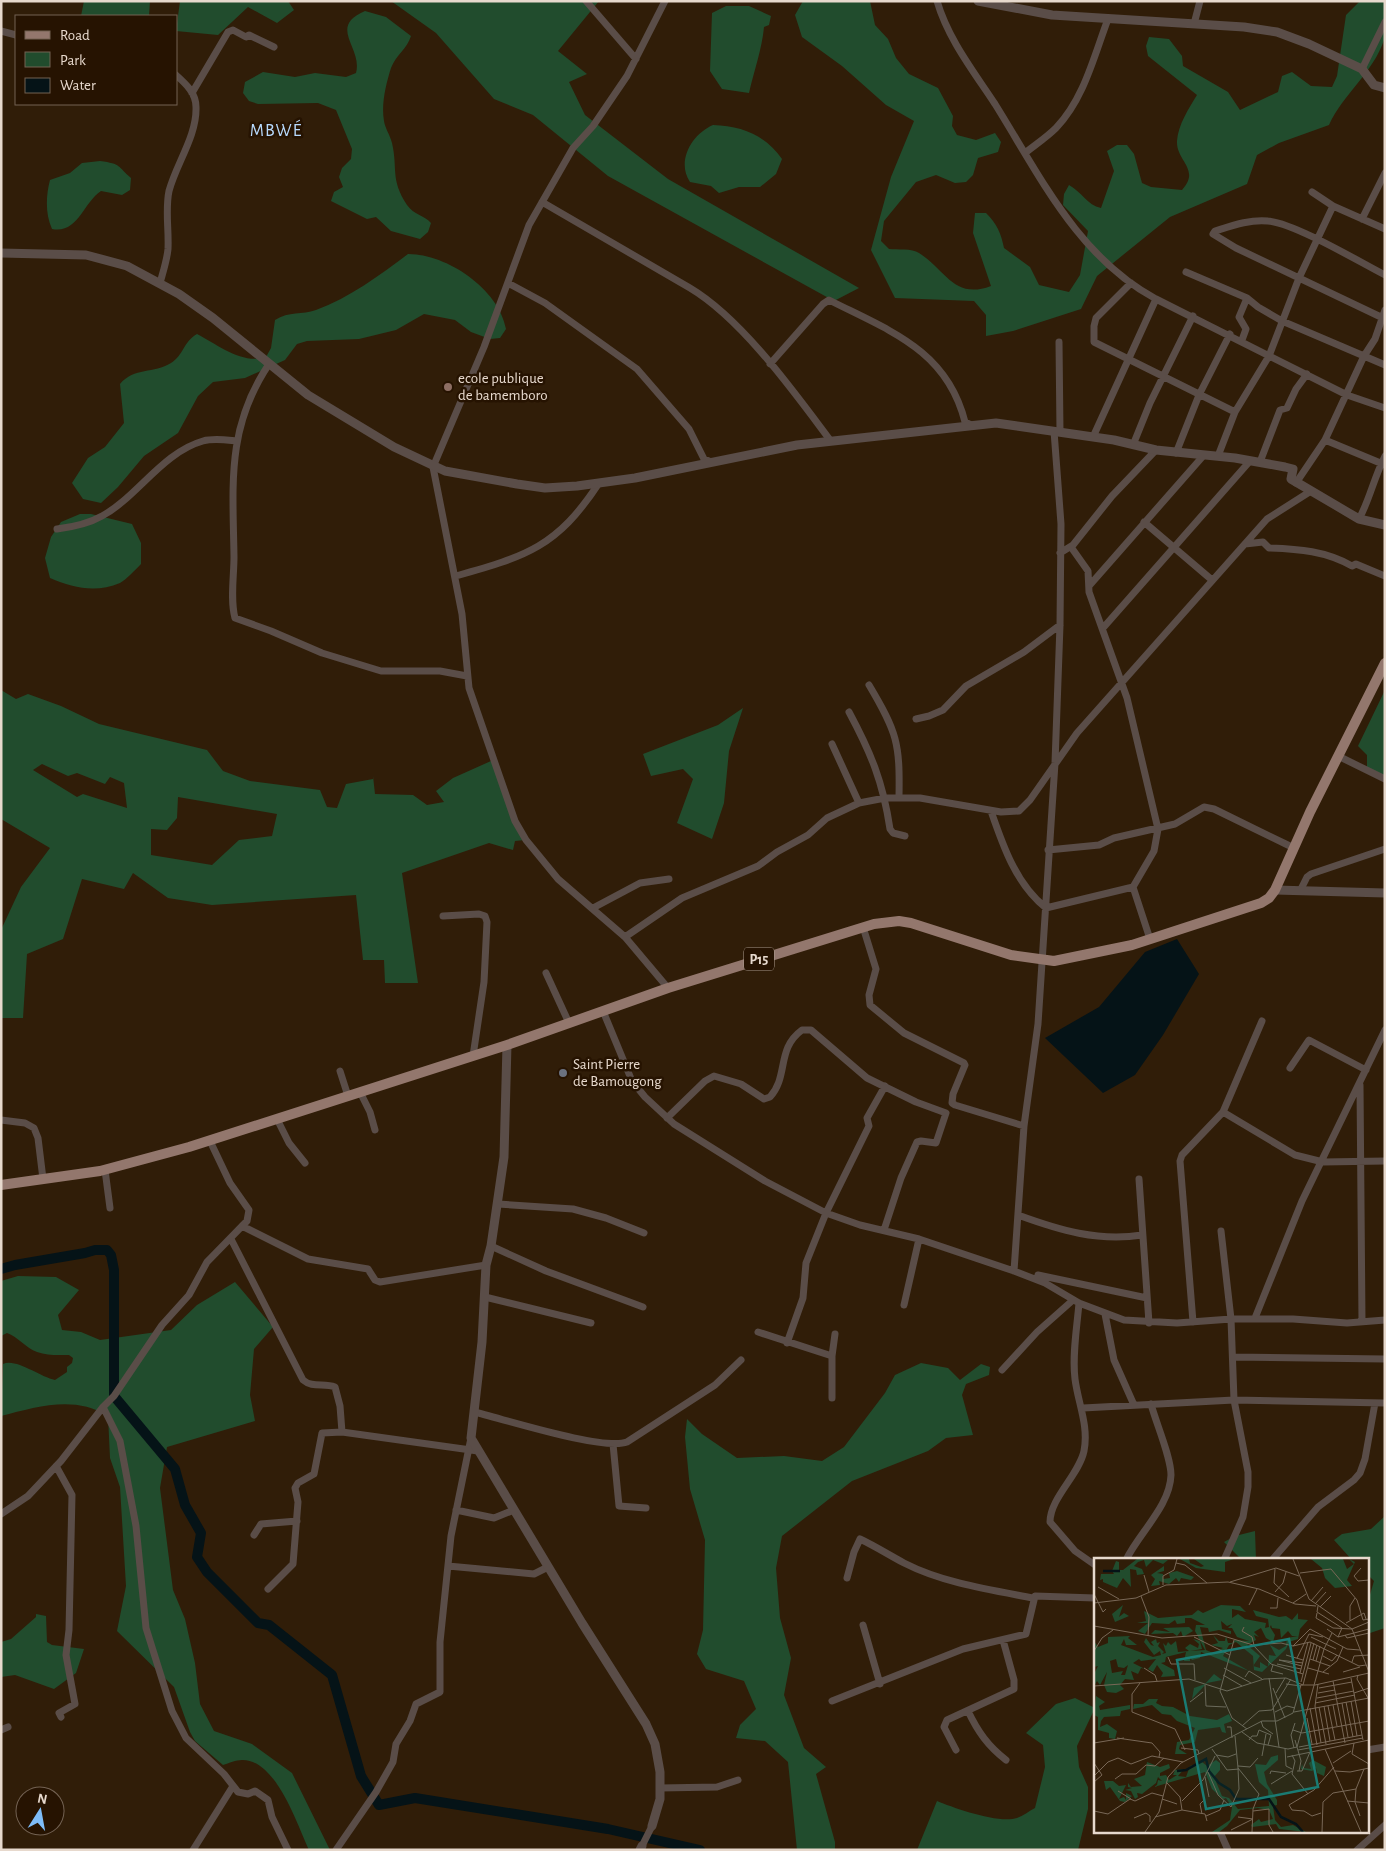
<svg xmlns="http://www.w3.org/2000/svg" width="1386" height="1851" viewBox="0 0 1386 1851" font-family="'Alegreya Sans',sans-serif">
<rect width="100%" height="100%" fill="#301d08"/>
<!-- green -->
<path fill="#214c2d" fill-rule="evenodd" d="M84,1H150L149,16H81Z
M180,1H288L294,10L277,23L248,7L218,35L176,31Z
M391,1H599L558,51L587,74L569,82L585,115L668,179L859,288L834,301L608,176L533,115L494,99L436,33Z
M803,1H870L875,25L888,39L896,58L909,74L938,88L953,116L952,126L957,135L976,140L995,133L1001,142L998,152L978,158L973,175L966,182L955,183L936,175L916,182L884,221L881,241L889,249C897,250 912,248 919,253C946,270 954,300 991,286L973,233L975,213H986C997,224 1001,233 1004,248L1030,267L1039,285L1069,292L1080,275L1088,231L1063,205L1064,194L1069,185C1082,192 1087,205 1101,208L1114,171L1107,151L1117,145H1127L1134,154L1142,183L1151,187L1182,190C1201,169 1176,161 1177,141C1178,125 1189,108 1197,95L1148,56L1146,46L1149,37L1169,39L1182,56L1183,66L1228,92L1240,110L1278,92L1282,76L1292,72L1311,86L1332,87L1337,76L1346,15L1360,1H1385C1385,13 1386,29 1384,40C1373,73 1343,94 1329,125L1279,143L1257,155L1247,184L1170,217L1097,276L1081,309L1013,331L986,336V315L974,301L895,298L871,250L891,177L914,121L886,105L842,66L802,37L795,15Z
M726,6H749L771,16L769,25L764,27C762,49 754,71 749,93L722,89L710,71L712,13Z
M365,11L386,17L411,36C407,49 396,55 391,68C386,84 381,104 384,121C385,128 390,135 392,143C398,169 390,179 407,205C414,215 424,215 431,223L428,232L420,239L391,231L376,217L367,219L331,201L334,192L343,187L339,177L342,168L351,159L352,149L336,110L318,103L258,104L249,101L243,93L245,82L263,72L295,77L315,73L346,77L356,73C363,48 327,27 365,11Z
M713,125C742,126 765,135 782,159L776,174L760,187H739L719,193L711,186L690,182C676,161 692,134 713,125Z
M100,161C122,164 117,166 131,178L130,190L122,195L101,191C83,203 78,234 52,229C45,214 46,195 50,180L70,173L82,163Z
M408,254C447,254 499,289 506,329L500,338L490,339L471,332L455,320L424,314L396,330L359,339L307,341L297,344L285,360L245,378L213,382L198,396L178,433L144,456L118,487L101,503L83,499L72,483L88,458L105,447L124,423L120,384C134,367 154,374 171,363C184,355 183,342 197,334C218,345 243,365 266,357L271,348L275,320C289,311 302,315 316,310C349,298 380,275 408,254Z
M80,514H91L132,524L141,543V564C135,570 127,579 120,583C96,593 73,588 50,578L45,558L51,537L61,522Z
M1,690L16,699L28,694L61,706L99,724L207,750L223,771L250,781L320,790L327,807L337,808L346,784L373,779V776L375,794L413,795L427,805L444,802L436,791L453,778L491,761L525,840L515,841L513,850L489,843L402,873L418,983H385L384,960H363L356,895L212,905L168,898L133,873L124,889L82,879L63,939L27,954L23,1018H1V930L21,887L50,848L1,819ZM42,764L68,776L77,773L105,784L110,777L124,783L127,808L83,794L77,797L33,770ZM178,797L277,814L272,836L239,840L212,865L151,855V829L167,830L177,818Z
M1385,690V776L1367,767V755L1358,746Z
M743,708L729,751L724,803L712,839L677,823L693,779L683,769L651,776L643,754L718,725Z
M18,1276L56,1277L79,1290L58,1315L62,1330L81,1332L100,1340L171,1330L197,1305L235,1282L273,1327L254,1349L250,1395L255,1421L167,1447L160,1488L173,1590L185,1619L195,1663L200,1704L214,1731L252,1744L292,1773L330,1850H309C297,1824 276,1759 242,1760C236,1760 229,1763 223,1765L195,1741L190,1732L174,1687L117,1631L126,1586L120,1487L110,1458L108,1416C74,1395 37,1407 1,1416L3,1364C16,1358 40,1377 55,1380L67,1372V1367L72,1363L73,1358L69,1355C59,1355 48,1356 37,1352C26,1348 18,1337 7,1333L1,1336V1281Z
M921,1363L948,1368L960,1380L981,1364L990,1367L989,1375L966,1384L962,1395L973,1435L946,1438L928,1451L852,1481L782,1536L776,1568L780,1618L791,1658L784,1695L804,1748L826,1767L816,1774L835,1842V1850H797L788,1762L765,1741L736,1738L740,1725L756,1709L744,1681L706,1669L697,1654L703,1630L705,1540L690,1489L685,1437L687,1419L702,1434L737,1458L784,1456L822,1461L844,1447L885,1393L895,1375Z
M1385,1516V1628L1367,1634V1605L1374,1581L1367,1574V1560H1352L1334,1540L1342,1534L1371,1529Z
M1255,1531L1256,1560H1242L1224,1542L1235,1536Z
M36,1614L46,1616L47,1642L52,1645L84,1649L76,1673L54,1689L15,1675L1,1677V1642L11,1639L36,1617Z
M1075,1698L1095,1708L1077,1746L1079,1767L1088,1787V1809L1078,1850H917L937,1801C954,1808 999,1824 1017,1818C1023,1816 1029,1811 1035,1808L1045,1767L1043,1745L1026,1733L1056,1704Z"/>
<!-- water -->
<path fill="#051317" d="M1177,939L1199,974L1163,1035L1135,1075L1103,1093L1045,1038L1099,1007L1145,952Z"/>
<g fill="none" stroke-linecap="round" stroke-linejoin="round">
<!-- river -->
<path stroke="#051317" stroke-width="10" d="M1,1269L15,1265L85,1253L95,1250H107L111,1255L114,1270V1396L175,1469L185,1505L201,1533L197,1557L207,1572L258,1623L269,1625L332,1675L361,1776L379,1805L415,1798L608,1829L700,1850"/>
<!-- minor -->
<path stroke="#5a4d48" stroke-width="7" d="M586,1L636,59
M665,1L627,76L593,126L573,148L529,225L484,347L433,467L462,614L469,688L515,821L526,840L558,879L625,937L668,988
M937,1C948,39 974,72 995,104C1040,176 1078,257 1156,299L1347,395L1385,408
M1194,24L1200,1
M1,31L16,35
M1362,69L1385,22
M192,93L228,32L233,30L246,37L249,35L274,47
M1025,153C1035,145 1047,137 1056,128C1084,99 1094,56 1108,19
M1312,192L1333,206L1385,229
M542,202L690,288C742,319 794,392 830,440
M1362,219L1385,173
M1186,272L1247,298L1258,307L1282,321L1385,365
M1385,275C1358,261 1294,223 1268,221C1250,219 1231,226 1215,231L1213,234L1236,248L1385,319
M160,283C163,272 167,260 168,249C169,229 165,210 169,191C176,164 197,136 196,107C196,93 186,84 176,75
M508,283L545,303L637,369L689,429L704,459L709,461
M1131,283L1096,318L1094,326V342L1235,412
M1242,340L1246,329L1239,317L1247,298
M1059,342L1060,432
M269,364C226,428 233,485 234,557C234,576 230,600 235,618L271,631L322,653L381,671H440L467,676
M770,364L823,304L829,300C890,331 947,350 965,422L971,425
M1093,437L1156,299
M1325,440L1385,465
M1133,445L1150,403L1193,316
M1176,453L1199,395L1230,334
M1218,456L1235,412L1269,356L1299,278L1333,206
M1260,462L1280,410L1287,408L1296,389L1307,374
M1296,483L1325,440L1364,356L1375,339L1385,310
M1359,519C1370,499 1374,477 1385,456
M1144,522L1212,580
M57,529C73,527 88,524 102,516C136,498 163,452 203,441C214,438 226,440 237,441
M1245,544L1263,542L1269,548C1299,549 1326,551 1352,566L1356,564L1385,576
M1060,553L1073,545L1112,496L1156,450
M456,576C527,556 557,547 599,483
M1089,586L1204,455
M1103,628L1250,461
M869,685C897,732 900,743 899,797
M849,712C871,753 883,782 890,829L893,833L905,836
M916,719L929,716L943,710L966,686L1024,652L1060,625
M832,744L859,803
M1338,756L1385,779
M991,811C1003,846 1016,884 1046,908L1133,887L1154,851L1158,829L1127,698L1089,592L1088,571L1071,547
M1048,850L1099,845L1114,838L1175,824L1204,807L1214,809L1294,848
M1133,887L1150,939
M1300,891L1307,877L1311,874L1385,849
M593,908L640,883L669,879
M443,916L479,914L485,916L487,922L484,982L473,1056
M863,927L876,969L869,995L870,1005L904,1033L964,1063L965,1065L953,1094L952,1103L955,1105L1024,1126
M625,937L682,898L758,866L777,852L808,835L827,818L859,803L885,798H920L1001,812L1019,811L1030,800L1077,733L1267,519L1311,491
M546,973L569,1023
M603,1011L632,1081L645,1097L674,1124L765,1181L826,1213L860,1225L919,1239L1014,1271L1045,1283L1079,1303L1124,1320L1177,1323L1231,1319L1221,1231
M1290,1068L1309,1040L1366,1070
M340,1071L348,1096
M1360,1085L1362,1321
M360,1092L370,1112L375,1130
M1223,1112L1295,1155L1323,1162L1385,1161
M667,1118L705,1081L714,1076L741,1084L764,1099L770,1097C789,1076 776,1049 802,1030H811L867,1078L916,1102L946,1113L936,1143L921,1141L917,1142L901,1178L884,1230
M277,1119L289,1143L305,1163
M1,1120L25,1123L34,1128L38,1138L43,1179
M105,1170L110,1208
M1139,1179L1149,1323
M498,1204L573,1209L606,1218L644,1233
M1018,1215C1059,1230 1098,1242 1142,1235
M242,1226L308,1259L368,1269L375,1280L380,1282L486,1265
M231,1239L303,1380C312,1388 324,1383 335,1387L340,1406L342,1432L478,1451
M491,1246L546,1271L643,1307
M1014,1271L1024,1126L1038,1024L1055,763L1060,625L1061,524L1054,431
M1038,1275L1147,1298
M485,1297L591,1323
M1079,1303C1077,1327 1072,1355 1075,1379C1078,1403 1089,1426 1084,1451C1079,1475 1050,1498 1050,1522L1075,1551L1095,1565
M904,1305L919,1239
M1105,1314L1114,1360L1134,1405
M1255,1318L1302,1201L1385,1030
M1193,1322L1180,1161L1182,1155L1223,1112L1262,1021
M758,1332L832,1356V1398
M787,1343L803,1298L806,1263L826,1213L869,1126L867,1118L885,1086
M832,1356L835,1334
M1233,1357L1385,1359
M1002,1370L1037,1332L1073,1300
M103,1407L120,1441L136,1526L146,1628L172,1711L186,1738L224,1774L238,1792L248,1794L255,1791L268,1800L272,1817L288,1850
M1083,1408L1234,1400L1385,1403
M474,1412C504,1419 603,1451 627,1442L715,1385L741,1360
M613,1444L619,1506L646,1508
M56,1466L72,1495L69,1630L66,1655L75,1704L59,1713L61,1717
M456,1510L494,1518L514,1510
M1,1514L28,1496L61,1461L103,1407L114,1396L162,1325L189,1295L207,1262L247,1221L249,1210L230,1183L210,1141
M254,1535L261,1524L297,1521
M1126,1560C1139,1533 1170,1506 1171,1475C1171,1457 1156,1423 1151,1404
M1224,1560L1243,1517L1248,1487V1472L1234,1400L1231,1319H1293L1347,1323L1385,1320
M1272,1560L1318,1507L1354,1480L1360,1473L1365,1459L1375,1403
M448,1566L534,1574L548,1567
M847,1578L854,1552L860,1539C875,1546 889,1555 904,1563C943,1583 991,1590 1033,1598
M268,1589L293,1564L298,1502L295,1488L298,1483L314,1474L322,1433L342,1432
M863,1625L880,1684
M832,1701L963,1649L1026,1634L1035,1596L1095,1598
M968,1711C978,1732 988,1746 1006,1760
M1,1730L8,1727
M956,1750L944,1727L947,1720L1014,1689V1680L1003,1640
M1367,1750L1385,1747
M660,1788L717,1787L738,1780
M1220,1832L1228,1850
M642,1846L652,1826
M193,1850L233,1786
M336,1850L376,1792L393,1762L396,1744L410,1721L416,1704L440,1692V1642L451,1536L471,1438
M1357,1850L1385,1825"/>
<!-- tertiary -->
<path stroke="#5a4d48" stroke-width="9" d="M978,1L1052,15L1244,27L1277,32L1309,44L1362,69L1374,85L1385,88
M1,253L86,255L127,266L179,294L213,318L308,395L394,447L445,471L517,484L545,488L577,486L635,478L797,445L996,423L1114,440L1156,450L1235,458L1285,467L1293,469L1291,479L1359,519L1385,525
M1275,890L1385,893
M507,1045L504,1157L491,1246L486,1265L482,1342L471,1438L582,1623L646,1724L655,1744L660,1772V1799L652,1826
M640,1850L642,1846"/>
<!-- primary -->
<path stroke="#93776d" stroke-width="10" d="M1,1185L100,1171L189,1147L507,1045L668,988L874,924L899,921L911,923L1011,955L1054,961L1132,945L1261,903L1269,898L1275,890L1310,812L1385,663"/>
</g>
<!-- markers -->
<circle fill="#8d6e63" stroke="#261301" stroke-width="2" cx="448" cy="387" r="5"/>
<circle fill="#6b7280" stroke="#261301" stroke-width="2" cx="563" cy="1073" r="5"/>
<g text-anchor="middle" stroke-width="5" stroke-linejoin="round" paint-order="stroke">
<!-- shield labels -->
<rect fill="#261301" stroke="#ad9e90" stroke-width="1" x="744" y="947.5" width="30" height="23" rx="4"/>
<g font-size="14" font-weight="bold" fill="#e7d9cd">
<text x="759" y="964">P15</text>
</g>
<!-- poi labels -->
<g font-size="15" fill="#e7d9cd" stroke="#261301" text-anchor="start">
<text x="458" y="383">ecole publique<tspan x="458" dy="17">de bamemboro</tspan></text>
<text x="573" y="1069">Saint Pierre<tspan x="573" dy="17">de Bamougong</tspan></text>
</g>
<!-- quarter labels -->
<g font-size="18" letter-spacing="1" fill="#b7d9fc" stroke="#261301">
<text x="276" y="136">MBWÉ</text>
</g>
</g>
<!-- overview -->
<g transform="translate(1094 1558)">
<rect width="275" height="275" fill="#301d08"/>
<path d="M43,1L74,2L69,6L59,2L52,9L50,2L44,4L40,8L48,11L50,16L43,17L42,12L36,11L37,29L29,20L23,30L9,24V21L6,22L7,16H20L18,13L22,3L25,4V12H29ZM86,1H95L96,5L107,9L110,8L100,1H140L131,4V14L102,10ZM217,1H249L253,11L260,6L255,1L261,4L253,22L258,28L241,30L231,20L228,10ZM70,8V13L63,15L69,16V21L76,20L75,15L83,13L100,19L97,22L87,20L85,24L82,20L75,26L65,23L66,27L57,28L61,21L57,17ZM29,47L25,59L30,55L35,58L21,64L18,56ZM127,47L146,48L152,54L138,51V60L144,56L151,61L172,65L171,70L175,69L174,61L162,58L159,52L185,59L192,58L198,62L204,55V61L214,62L206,71L204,81L195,84L192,91L168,114L160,112L159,98L142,84L135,87L129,98L155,113L107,94L106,100L98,102L96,99V103H90L92,94L72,99L71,104L67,105L80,112L81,118L67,119L69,115L63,107L59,114L54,111L62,101L47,103L45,101L39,105L51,111L47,110L44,116L37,113L40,122L31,121L26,127L30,131L22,135L13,134L10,127L13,114L6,127L3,123L0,128V116L4,108L0,109V83L4,89L14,85V79L36,78L34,80L43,87H32L30,81L27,87L59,99L67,97L66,93L60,97L50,84L52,80L57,87L60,88L57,84L62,81L63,85L66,84L64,88L70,94L68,96L72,95L69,85L72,88L74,84L77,87L82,83L84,94L95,93L91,90L96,86L104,90L105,86L99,81L106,83L108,91L96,93L111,92L101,73L102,67H111L97,60H91V65L83,66L81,62L75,66L58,65L51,76L44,73L54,65H43L52,63L50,53L64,60L98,57L104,52L109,55ZM127,63L133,68L138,66L134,70H138L143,79L155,83L141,82L138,85H134L132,78L131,83H125L119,77L124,85L117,87L129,90L119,95L112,92L106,69L114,70L115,74L125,72L137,76V73L128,71ZM177,67L178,70L186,71L187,80L194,73L198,78H204L193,80L192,88L185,92L176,87L182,98L175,97L174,109L166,104V110L159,108L166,98L153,87L162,82L160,77L165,79L160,74L167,70L172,80L179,84L181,77L176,69ZM22,101L24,109L30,110L34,107L31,117H27L29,113L18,115L16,103ZM95,69L99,73L89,79L87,73L83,78L79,75L57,76L61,72L76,74L69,70ZM120,116L128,122L113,125L98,141L100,130L111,126ZM2,138L11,144L5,148L6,152L36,147V151L27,153L26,158L10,159L7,163L6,169L13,166L23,173L21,181L15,180V175L4,172V159L0,157ZM55,141H64L62,145L68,148L79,149L96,158L123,162L135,156L138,163L130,166L132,175L128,174L126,169L104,172L101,184L86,187L85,191L93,196H81L83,184L95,182L101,170L83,163L77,157L68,156L58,147L39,151L40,146H49ZM184,197V202L170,214L173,226L183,242V247L179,248L181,262L187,269L199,267L212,274L185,271L182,266L158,269L157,267L165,261L167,264L179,261L175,252L164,250L146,252L133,268L125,274H118L136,262L138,249L132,240L129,241L118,231L111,214L60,229L63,227L64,222L68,223L64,219L62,225L48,236L43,235L44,239L41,241L37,233L31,232L38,230L34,229V225L37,229L48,228L40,221L51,217L53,204L66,209L75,206L76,210L66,215V218L72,217L75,222L83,217H79L81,212L90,211L84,218L92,219L96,208L108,204L113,208L122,202L126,205V212L120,219L128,238L135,240L144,251L175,248L174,232L165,224L161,206L172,207L177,199ZM219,202L232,209L230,218L223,215L222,210L218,213L207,211L208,206L209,210L217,211L215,205ZM10,223H19L25,228L32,227L25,241L30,239L32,242V235L38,238L31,244L26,243L16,229L12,232Z" fill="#214c2d" fill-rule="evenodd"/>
<path fill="none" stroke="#051317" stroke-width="2.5" d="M9,13H26M83,213L92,212L112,201L115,213L125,225L136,232L142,241H175L187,259L202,266L209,274"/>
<path fill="none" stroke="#796857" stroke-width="1" d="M199,1L215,41L258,71L275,114M82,5L91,7L113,25M267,10L260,18L264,23L275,22M181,11L180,25L195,39M206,15L237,11L263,42L269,62L275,61M50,17L55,34M136,24L182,10L205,18M69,27V18L80,12L83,1M4,29L25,41M181,34L189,25L192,14M0,36L9,54L12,51M47,38L55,59L54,78M217,43L229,29M0,45L42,40L72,27L134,24L165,31L201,46L222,48M199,45L212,36M221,46L232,34M155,47L163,31M224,48L223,54L248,70L244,79M226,49L237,38M176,50H183L184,40M223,55L222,60L239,70L258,71M256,62V48L261,40M252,65L270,55L272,61M0,68L68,80L123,76L159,87L187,85L199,88L216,84L265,108L272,107M150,69L148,73L158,79L160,87M233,71L244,79L260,75M258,71L275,64M260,75L275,71M251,77L253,80L275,75M100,79L136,97M217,79L242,91M140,82L126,133L138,160L153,171M159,87L177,106L209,116M199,88L216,71L253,91L266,92M0,93L8,80L19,72M192,97L209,102M229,98L238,103L243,97M74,99L77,106H100L101,122M203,100L215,76L229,79M216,101L236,108M185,102L209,105M185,102L208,108M219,102L223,87M222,103L226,88M258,104L260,98L275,97M183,106L207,111M179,107L177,113L189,116M50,110L61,117L63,123M130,110L157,125M214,110L235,116M229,114L243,103L249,89M249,114L266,109M206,115L214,84M129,117L148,128M264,117L263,121L274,140M151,119L155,113L168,121M175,120L185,189M257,120L269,182M239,123L251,185M207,124L217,85M46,125L38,136V154L81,171L91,192M192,126L207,128M224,126L221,148L227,185M111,127L112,148L132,149M209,127L220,85M0,128L95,121L133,133L170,121L192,120L209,127M179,130L191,160M225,130L258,124M182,135L191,120M224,135L241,132M260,135L275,130M223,140L260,133M257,143L263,178M96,144L109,134M252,144L259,179M221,145L261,137M248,145L254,179M239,147L243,168M230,148L236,183M234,148L241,182M225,149L232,186M216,150L223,187M181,154L193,148L201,150M200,154L275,140M213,160L218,186M167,163L169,169L179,176M148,168L165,153L178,152L197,121M133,169H137L138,180M199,172L208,175L275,163M148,174L163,185L194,191L203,189L201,182M141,178L144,210L165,236L159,251L158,274M23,180L58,185L66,194L65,199M155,182L158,178H163L165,172L177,177L174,187M0,185L30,180M260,185L258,196L275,206M205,189L268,177M87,190L104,192L105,196M191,190L192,208L198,211M200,190L197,177L201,165M118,191L133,212L145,211M231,191L267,274M204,192L269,180M122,197L134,199L142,196M198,197L201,203L198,216L214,236M168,198L172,176M193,199L275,182M0,205L8,217L0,224M239,205L257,193M144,208L156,209L164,200M203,213H208L216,194M205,213L207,203L203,189L230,91L238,75M241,213L256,214L275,210M114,214L124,237L137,249L145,231L144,210M176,216L177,213L192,215M0,218L14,204L24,200L37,206L58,198L89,204M111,219L115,239M21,221L28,216H42L52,207L61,208L70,200M73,225L86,239L88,252M177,226L198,213M262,231L261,244L266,258M24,233L37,241M68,241L83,246M88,243L109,222L121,198M253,243L275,245M0,253L14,256L36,241L41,243L58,235L69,238M159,253L175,251V267L179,274M227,255L218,258L210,253L198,252L195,247L220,232L240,209M108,256L106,246L111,241M112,258L126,252L130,242M61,259L88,252L111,256L113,263M40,260L52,255L56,258V264M137,272L159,261L144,259M51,274L65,254L74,219L87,205L168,163H183L199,155L207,127H221L275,115M228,274L229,244L239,235L262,231L270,211"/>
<path fill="#1a7b73" fill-opacity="0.15" stroke="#1a7b73" stroke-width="2.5" d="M195,81L224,229L112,251L83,102Z"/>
<rect width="275" height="275" fill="none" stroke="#e7d9cd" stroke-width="2.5"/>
</g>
<!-- border -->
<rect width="1386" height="1851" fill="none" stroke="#e7d9cd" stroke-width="5"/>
<!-- legend -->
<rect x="15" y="15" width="162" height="90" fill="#261301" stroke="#736253"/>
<rect x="25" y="31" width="25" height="8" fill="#93776d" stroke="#736253"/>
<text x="60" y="40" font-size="15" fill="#e7d9cd">Road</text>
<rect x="25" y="52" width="25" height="15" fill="#214c2d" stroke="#736253"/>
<text x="60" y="65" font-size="15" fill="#e7d9cd">Park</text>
<rect x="25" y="78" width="25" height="15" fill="#051317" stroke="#736253"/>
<text x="60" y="90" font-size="15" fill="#e7d9cd">Water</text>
<!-- north arrow -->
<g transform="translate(40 1811) rotate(11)"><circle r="24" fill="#261301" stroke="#736253"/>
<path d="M0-4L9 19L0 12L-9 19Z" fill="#7ebdf9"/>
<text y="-8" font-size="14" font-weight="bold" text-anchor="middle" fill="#e7d9cd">N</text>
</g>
</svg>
